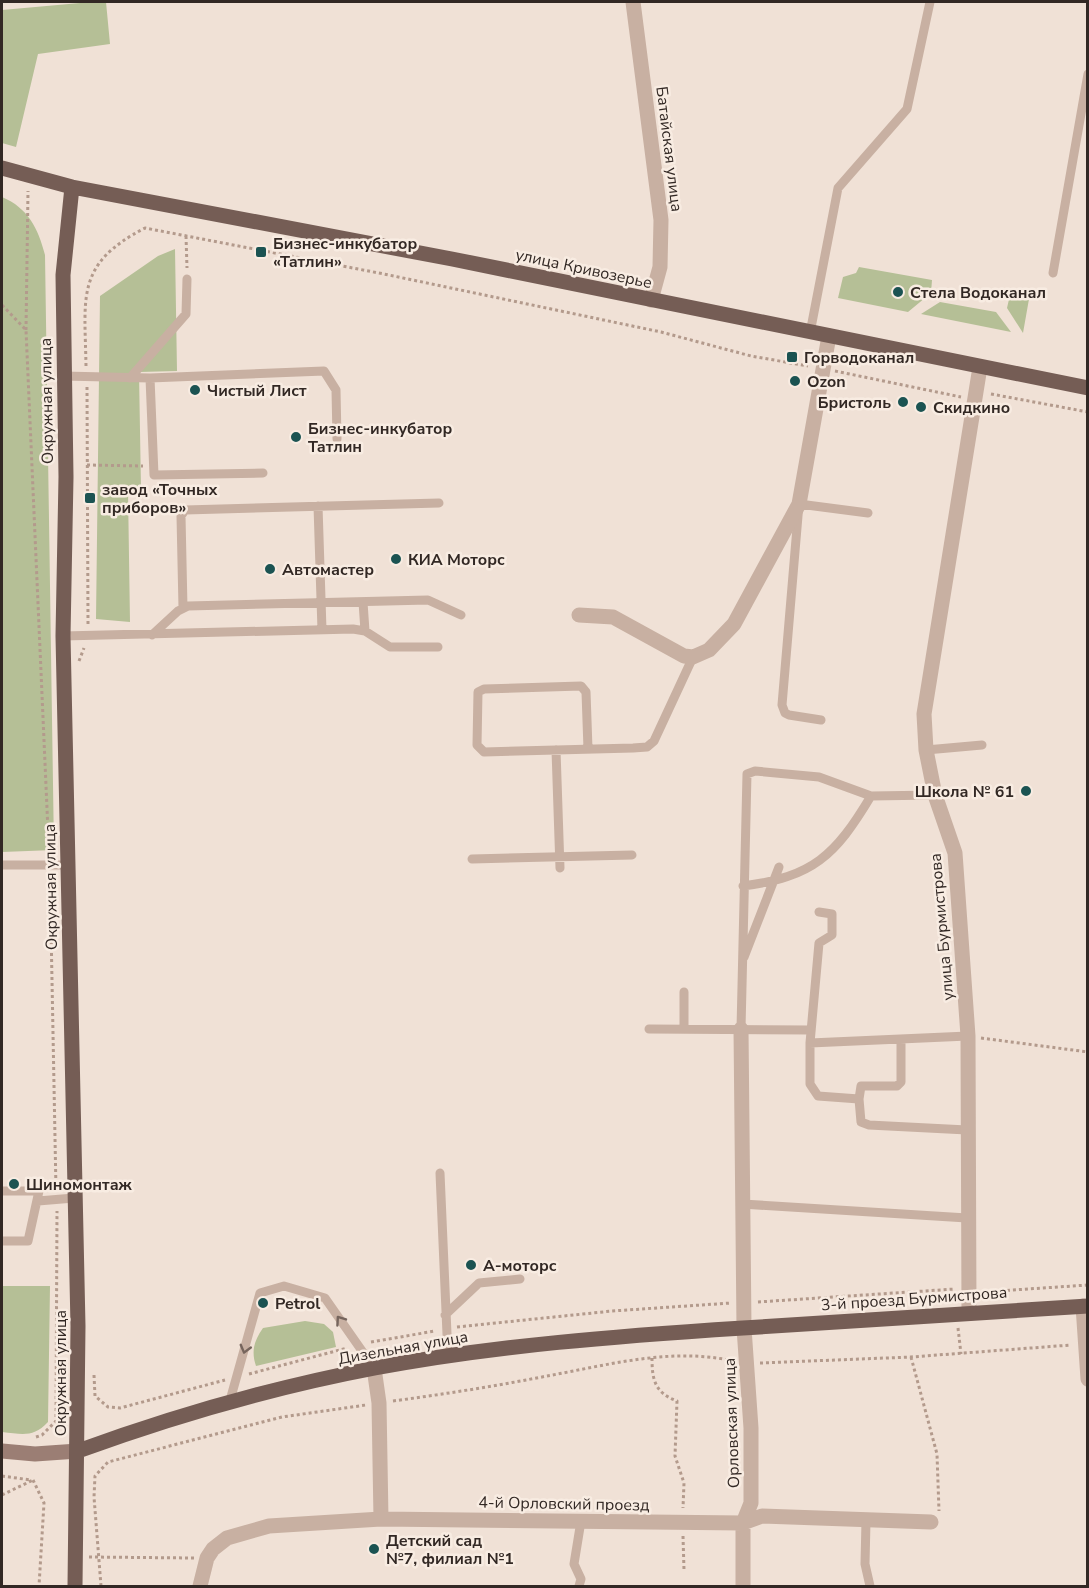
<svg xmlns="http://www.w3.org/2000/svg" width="1089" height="1588" viewBox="0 0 1089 1588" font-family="'Nunito Sans',sans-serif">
<rect width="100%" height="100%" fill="#f0e1d6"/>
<!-- green -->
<path fill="#b5bf96" d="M91,2H106L110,44L38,54L16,147L2,143V10Z
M2,197C28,208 38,228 45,255L54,850L2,852Z
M175,249L177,371L139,372L141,490L128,491L130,622L96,619L100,296L158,256Z
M859,267L932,280L931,293L908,312L838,298L843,277L856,273Z
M1010,295L1029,299L1023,333L1007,308Z
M940,302L996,312L1011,332L921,314Z
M2,1286H50L48,1422C33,1438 22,1434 2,1432Z
M305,1321L324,1324L333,1332L336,1347L256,1366C251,1351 254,1341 263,1328Z"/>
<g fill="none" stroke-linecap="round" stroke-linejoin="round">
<!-- path -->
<path stroke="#b39a8c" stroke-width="3" stroke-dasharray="3 3" stroke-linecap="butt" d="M186,236L187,268
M2,305L26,330L49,854
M26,330L28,191
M86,366C85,297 75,264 145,228L384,274L661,332L751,356L808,366
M835,371L961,397
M87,387L88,624
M991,394L1088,412
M87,465L143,466
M79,661L84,648
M50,875L56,1190
M981,1038L1088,1052
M983,1292L1088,1285
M758,1302L955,1289
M457,1327L612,1311L731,1303
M958,1328L961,1354
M371,1342L435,1331
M911,1357L937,1454L939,1511
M652,1358C652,1380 655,1393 677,1401L675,1456L684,1483L683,1508
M760,1363L911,1357L1071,1345
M249,1374L347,1348
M94,1375L95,1396L108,1407L120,1408L225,1380
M393,1401C445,1394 496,1386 547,1376C608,1365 672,1347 733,1361
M36,1437L42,1435L56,1421L57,1211
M2,1476L31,1480
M33,1480L44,1503L39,1586
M2,1495L33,1480
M683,1536L684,1570
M89,1557L194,1558
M101,1586L94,1497L95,1476L108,1462L282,1417L366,1405"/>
<!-- service -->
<path stroke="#c8b0a2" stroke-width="9" d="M1053,273L1088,74
M810,333L838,188L907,109L930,2
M63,376L150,378L154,475L263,473
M130,378L186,314L187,279
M150,378L324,371L336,390L337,439
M318,506L322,630
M363,602L365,631
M183,608L181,516L185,510L439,503
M152,635L178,611L188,606L428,600L461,615
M63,636L353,629L365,631L390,647H438
M821,720L789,715L785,713L782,705L799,504L868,513
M588,749L586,692L581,686L484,689L478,692L477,745L484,752L633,748L647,747L654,741L693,657
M556,750L560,868
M926,750L982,745
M472,859L632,855
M2,865H67
M743,886C813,877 835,856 871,796
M819,912L832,914V935L819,943L810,1043V1084L818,1096L859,1099
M744,957L779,867
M684,992V1029
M649,1029L810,1030
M741,1029L747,774L755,771L819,777L871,796L935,795
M901,1039V1082L897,1086H861L859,1099L861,1122L869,1125L967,1130
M810,1043L968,1036
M440,1173L448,1357
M2,1191H39L28,1241H2
M38,1201L74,1198
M742,1204L967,1218
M445,1315L479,1283L520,1279
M229,1404L260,1293L284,1286L325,1298L374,1368
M866,1521L865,1564L870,1586
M579,1586L581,1579L574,1564L581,1521"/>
<!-- minor -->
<path stroke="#c8b0a2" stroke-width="15" d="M633,2L661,220L660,267L651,300
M579,615L613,617L684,656L693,657L709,650L734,624L799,504L829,336
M741,1029L744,1328L751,1428V1503L743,1523V1586
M1083,1306L1088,1379
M969,1312L968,1036L955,853L935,795L926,750L924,714L980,367
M374,1368L379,1403L381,1519
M200,1586L207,1558L213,1549L227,1538L269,1526L381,1519L743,1523L762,1516L931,1522"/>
<!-- secondary -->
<path stroke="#9b7e74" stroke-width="15" d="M2,1451L35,1454L78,1451"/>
<!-- primary -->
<path stroke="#755d55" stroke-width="15" d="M2,168L72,187L452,259L1088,388
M72,187L63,275L66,477L63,636L78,1326L75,1586
M78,1451C174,1416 275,1387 375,1368C497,1345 620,1336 743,1328C858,1321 973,1313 1088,1306"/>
</g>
<!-- one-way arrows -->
<defs><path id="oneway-chevron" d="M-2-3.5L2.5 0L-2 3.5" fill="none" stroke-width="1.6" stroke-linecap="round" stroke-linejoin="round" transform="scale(1.5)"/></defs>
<g stroke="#76655d">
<use href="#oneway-chevron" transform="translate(340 1320) rotate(-125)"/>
<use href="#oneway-chevron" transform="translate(245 1349) rotate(105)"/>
</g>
<!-- markers -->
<g fill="#1b5352" stroke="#f8ece2" stroke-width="2">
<rect x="255" y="246" width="12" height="12" rx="3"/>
<circle cx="898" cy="292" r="6"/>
<rect x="786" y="351" width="12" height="12" rx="3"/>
<circle cx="795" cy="381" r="6"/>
<circle cx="195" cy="390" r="6"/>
<circle cx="903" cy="402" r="6"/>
<circle cx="921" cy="407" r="6"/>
<circle cx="296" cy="437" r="6"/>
<rect x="84" y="492" width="12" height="12" rx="3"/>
<circle cx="396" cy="559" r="6"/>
<circle cx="270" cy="569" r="6"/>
<circle cx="1026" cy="791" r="6"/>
<circle cx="14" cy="1184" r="6"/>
<circle cx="471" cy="1265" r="6"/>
<circle cx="263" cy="1303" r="6"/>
<circle cx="374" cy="1549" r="6"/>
</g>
<g text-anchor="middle" stroke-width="5" stroke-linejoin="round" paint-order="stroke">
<!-- street labels -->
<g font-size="16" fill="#322824" stroke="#f8ece2">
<text transform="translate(670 149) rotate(83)" y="6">Батайская улица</text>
<text transform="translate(584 268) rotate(12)" y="6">улица Кривозерье</text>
<text transform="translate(46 401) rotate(-91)" y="6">Окружная улица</text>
<text transform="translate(50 887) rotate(-91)" y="6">Окружная улица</text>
<text transform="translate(941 927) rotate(-95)" y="6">улица Бурмистрова</text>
<text transform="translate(914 1298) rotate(-4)" y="6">3-й проезд Бурмистрова</text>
<text transform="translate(403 1347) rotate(-10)" y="6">Дизельная улица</text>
<text transform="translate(60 1373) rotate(-90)" y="6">Окружная улица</text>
<text transform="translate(731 1423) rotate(-92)" y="6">Орловская улица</text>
<text transform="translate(564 1503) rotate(1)" y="6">4-й Орловский проезд</text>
</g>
<!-- poi labels -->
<g font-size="16" font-weight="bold" fill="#322824" stroke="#f8ece2" text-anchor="start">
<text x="273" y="249">Бизнес-инкубатор<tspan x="273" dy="18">«Татлин»</tspan></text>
<text x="910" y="298">Стела Водоканал</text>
<text x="804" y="363">Горводоканал</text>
<text x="807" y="387">Ozon</text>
<text x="207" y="396">Чистый Лист</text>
<text x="891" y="408" text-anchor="end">Бристоль</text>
<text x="933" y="413">Скидкино</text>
<text x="308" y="434">Бизнес-инкубатор<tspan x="308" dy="18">Татлин</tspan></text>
<text x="102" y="495">завод «Точных<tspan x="102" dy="18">приборов»</tspan></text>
<text x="408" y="565">КИА Моторс</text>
<text x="282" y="575">Автомастер</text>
<text x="1014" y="797" text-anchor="end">Школа № 61</text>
<text x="26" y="1190">Шиномонтаж</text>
<text x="483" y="1271">А-моторс</text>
<text x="275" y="1309">Petrol</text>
<text x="386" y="1546">Детский сад<tspan x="386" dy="18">№7, филиал №1</tspan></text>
</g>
</g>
<!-- border -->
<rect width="1089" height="1588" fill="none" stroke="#322824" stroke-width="6"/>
</svg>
